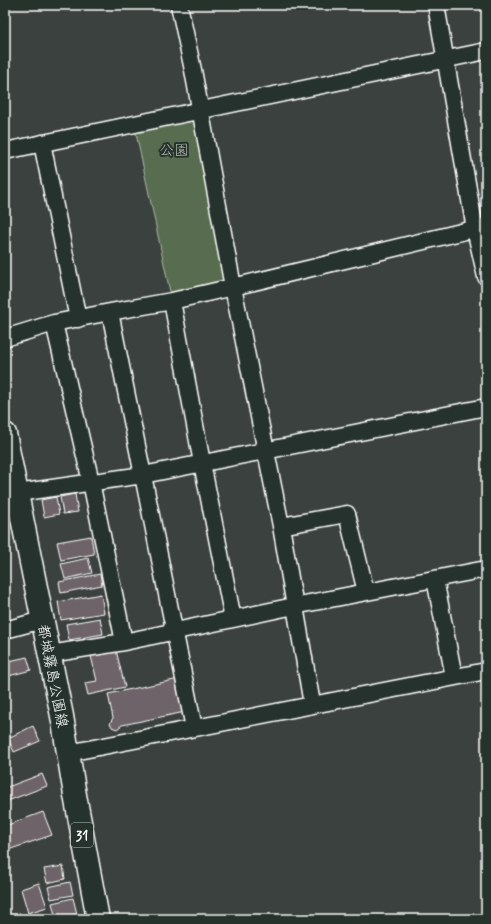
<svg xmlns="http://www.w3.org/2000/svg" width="491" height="924" viewBox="0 0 491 924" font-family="Mynerve,'Klee One',sans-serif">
<rect width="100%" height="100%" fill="#3b413e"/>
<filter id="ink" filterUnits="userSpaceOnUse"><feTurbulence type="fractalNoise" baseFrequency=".025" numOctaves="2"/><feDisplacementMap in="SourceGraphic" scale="8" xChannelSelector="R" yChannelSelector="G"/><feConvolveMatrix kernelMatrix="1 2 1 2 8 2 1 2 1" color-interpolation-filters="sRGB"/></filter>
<g filter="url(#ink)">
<!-- green -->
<path fill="#596d50" stroke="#acb6a8" d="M200,110L233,287L172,301L134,124Z"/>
<!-- building -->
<path fill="#6d6367" stroke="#fff" d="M75,494L78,512L63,514L60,497Z
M56,497L59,514L44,517L41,500Z
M91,536L94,554L61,560L57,542Z
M88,558L92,573L65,579L61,564Z
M100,574L102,585L61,593L59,582Z
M101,594L104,613L61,620L58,602Z
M100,618L103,634L69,640L66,624Z
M116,650L125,687L88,695L85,683L97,681L91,656Z
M27,657L31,670L5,677V662Z
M179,679L185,712L122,725L117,729L112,727L110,723L113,718L108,694Z
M33,726L40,741L14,752L8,738Z
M42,774L47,786L5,802V788Z
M43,812L52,835L5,851V826Z
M63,866L65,879L47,883L44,869Z
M70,882L73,895L51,899L48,887Z
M39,883L47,907L28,913L21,889Z
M73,898L77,914L56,919L52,903Z"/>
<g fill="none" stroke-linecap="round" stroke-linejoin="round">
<defs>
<path id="minor" d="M179,5L193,70L233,287L281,526L312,704
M436,5L475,229L486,277
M42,143L78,319
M5,151L486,51
M172,301L202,463L233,619
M110,312L194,728
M54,323L91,482L124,642
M5,338L54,323L110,312L172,301L233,287L486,226
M17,493L143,475L486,407
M281,526L347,514L366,592
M435,579L454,677
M5,630L42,620
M50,654L124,642L294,606L486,569
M68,753L486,671"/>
<path id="primary" d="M5,434L62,716L75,795L98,919"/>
</defs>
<!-- minor casing -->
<use href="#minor" stroke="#fff" stroke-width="19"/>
<!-- primary casing -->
<use href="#primary" stroke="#fff" stroke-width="25"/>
<!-- minor -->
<use href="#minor" stroke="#26332d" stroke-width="16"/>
<!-- primary -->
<use href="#primary" stroke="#26332d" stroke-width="22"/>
</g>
</g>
<g text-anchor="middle" stroke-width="4" stroke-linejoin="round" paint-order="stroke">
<!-- shield labels -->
<rect fill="#26332d" stroke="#bec2c0" stroke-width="1" x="71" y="823" width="22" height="24" rx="3"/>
<g font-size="14" font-weight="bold" fill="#fff">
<text x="82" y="840">31</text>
</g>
<!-- park labels -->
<g font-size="15" fill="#b4bdb0" stroke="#26332d">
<text x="174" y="155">公園</text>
</g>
<!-- street labels -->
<g font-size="15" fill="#fff" stroke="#26332d">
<text transform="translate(53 676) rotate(79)" y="5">都城霧島公園線</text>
</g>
</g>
<!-- margin -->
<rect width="491" height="924" fill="none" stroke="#26332d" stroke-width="20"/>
<rect x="10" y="10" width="471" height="904" fill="none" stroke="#fff" stroke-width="1.5" filter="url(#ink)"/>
</svg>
